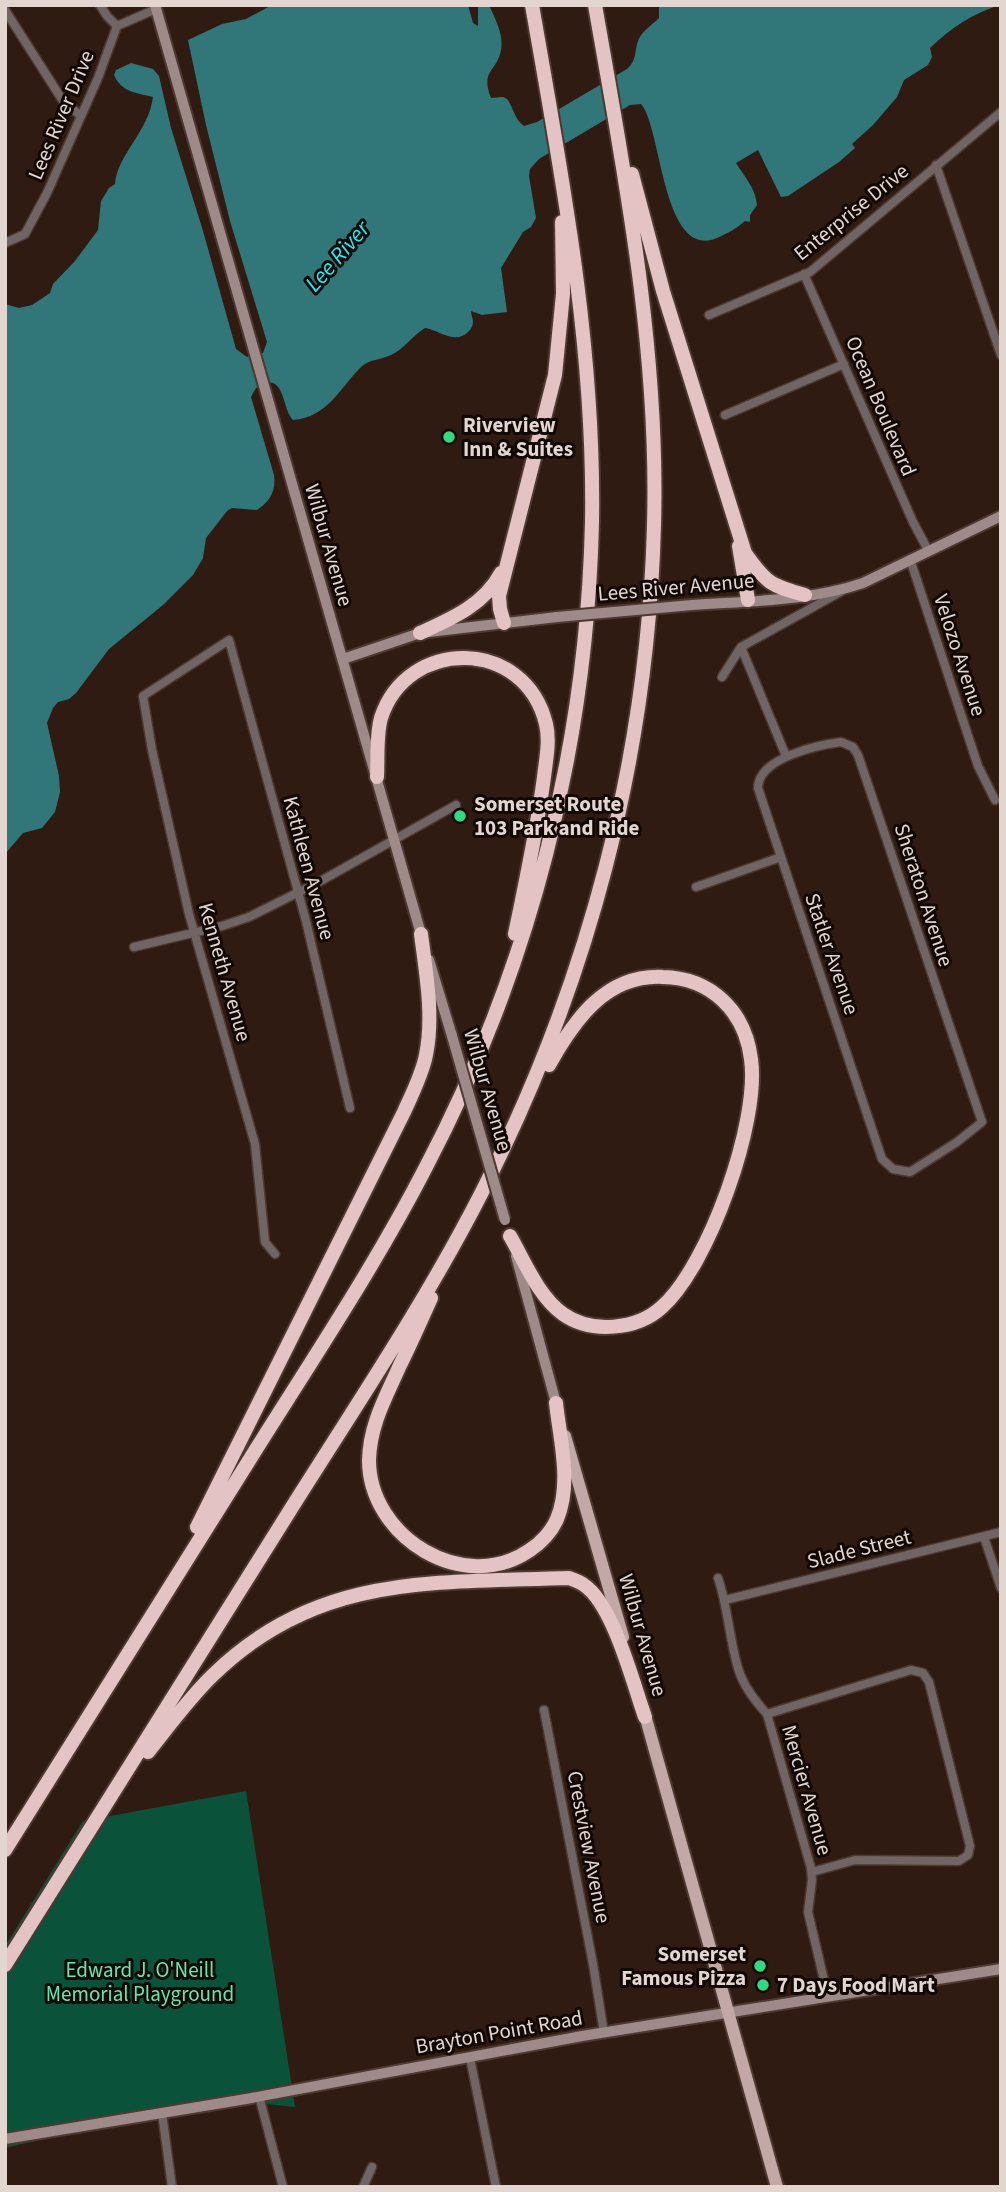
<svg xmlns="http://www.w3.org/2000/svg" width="1006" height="2192" viewBox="0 0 1006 2192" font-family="'Source Sans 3',sans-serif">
<rect width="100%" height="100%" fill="#301b13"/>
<!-- green -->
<path fill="#0a533a" d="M246,1791L295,2107L226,2100L140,2116L5,2148V1946L83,1821Z"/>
<!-- water -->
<path fill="#317679" d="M272,5H468L473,23L478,26V5H489C495,19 504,34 501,50C497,72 480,70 491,98C495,98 499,97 503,97C512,98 512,118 524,126L537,122L627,69C637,60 634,53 638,41C641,32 652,25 659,18V5H1000C972,14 952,27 930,48L932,57L928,65L904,80L897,97L873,125L852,144L855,148L839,162L788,196L781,197L758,150L736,163C744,176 756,189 757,205L750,215V222L745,221C736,229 728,233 717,238C662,261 662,127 641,104L630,105L539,159L530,169L529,176L536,218L531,227L523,232L501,268L507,312L482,315L471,311C471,315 473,318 473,322C473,326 471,329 468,332C455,345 439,330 425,328C412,336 404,349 391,355C381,360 369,359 361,367C339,389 328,417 293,420C282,409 285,375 263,384C256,386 254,391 251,397L274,475C276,490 271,501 257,510L232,508L227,511L206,538L203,558L193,575L163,605L109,649L76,693L69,699L58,702L53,708L47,723L59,776L60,792L55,812L42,828L23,833L5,854V304L19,308L32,305L50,293L53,284L75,261L98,230L101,201L109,188L115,184C117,155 149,131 153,97C137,93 121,92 114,75L116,70L131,63L153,69L159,76L171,128L203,231L236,349L247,357L263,353L267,342L230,221L206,125L188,40L222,24L246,19Z"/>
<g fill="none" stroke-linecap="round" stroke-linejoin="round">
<defs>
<path id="street" d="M100,5L107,16L117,26
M5,10L63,101L81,116
M936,165L1001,355
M5,243L25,234L47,193L98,78L117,26L156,9
M804,274L913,522L928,550
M709,315L810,272L1001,112
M725,415L844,364
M910,559L978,766L995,800
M741,647L786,756
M722,677L741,647L842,591
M841,742L853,747L858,755L982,1122L957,1142L910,1172L893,1169L882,1159L758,788C758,758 818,745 841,742Z
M696,887L781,857
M134,947L222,926L249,917L319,882L456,805
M275,1254L265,1242L255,1144L189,914L152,750L143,696L229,640L306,921L350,1108
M984,1537L1001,1588
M718,1578C728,1607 729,1638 738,1668C743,1686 755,1701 767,1714L811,1868L812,1880L808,1912L828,1997
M725,1600L1001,1532
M544,1710L593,1964L604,2033
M767,1714L911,1670L923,1673L929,1682L970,1846L968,1855L959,1861L855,1860L812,1872
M470,2058L496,2187
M259,2096L283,2187
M162,2113L172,2187
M363,2187L372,2167"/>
<path id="secondary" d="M155,5L423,941
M681,606C740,601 808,602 863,583L1001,516
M343,659L420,633L557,617
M429,960L452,1036
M516,1256L556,1403
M5,2139L246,2099L582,2036L1001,1969"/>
<path id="primary" d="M565,1436L623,1637
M643,1708L777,2187"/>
<path id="highway" d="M632,174L663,291L745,553C766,583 771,586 805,595
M739,546L748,600
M504,623L500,609L499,596L555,375L563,294L562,222
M420,633C451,619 484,605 501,573
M377,777C378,758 376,736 381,718C407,637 525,637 546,724C550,741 546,760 544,777C537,830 526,882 515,934
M510,1236C525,1262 538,1296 563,1314C591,1334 637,1330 662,1307C709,1265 760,1121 751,1059C745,1011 711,978 663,977C606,974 574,1020 549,1065
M431,1298C421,1320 411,1343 400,1365C386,1397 370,1424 369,1460C369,1537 464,1596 530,1550C541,1543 552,1531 557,1519C572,1483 560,1440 556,1403
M197,1527L404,1112C412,1094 422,1075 426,1055C434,1016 426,973 421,934
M148,1752C169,1726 189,1698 213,1675C317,1573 435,1583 569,1578C574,1580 580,1582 584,1585C613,1604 633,1683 645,1717
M5,1850C87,1719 169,1589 250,1459C310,1363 374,1268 426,1167C530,969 587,746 592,522C595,347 562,177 532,5
M5,1965C100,1814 195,1663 289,1512C355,1407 426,1302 482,1192C588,984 648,757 654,525C659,349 625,177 595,5"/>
</defs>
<!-- street casing -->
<use href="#street" stroke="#4d3931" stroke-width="11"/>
<!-- secondary casing -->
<use href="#secondary" stroke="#4d3931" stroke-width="14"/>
<!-- primary casing -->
<use href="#primary" stroke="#4d3931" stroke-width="16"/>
<!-- highway casing -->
<use href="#highway" stroke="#4d3931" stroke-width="18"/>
<!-- street -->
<use href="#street" stroke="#716464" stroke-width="8"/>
<!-- secondary -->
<use href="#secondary" stroke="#9f8a8a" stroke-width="10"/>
<!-- primary -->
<use href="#primary" stroke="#c3a8a8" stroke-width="12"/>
<!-- highway -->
<use href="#highway" stroke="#e3c3c3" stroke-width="14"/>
<defs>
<path id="secondary-bridge" d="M557,617L681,606
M452,1036L505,1220"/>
</defs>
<!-- secondary-bridge casing -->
<use href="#secondary-bridge" stroke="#4d3931" stroke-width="14" stroke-linecap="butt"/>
<!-- secondary-bridge -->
<use href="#secondary-bridge" stroke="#9f8a8a" stroke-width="10"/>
</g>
<!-- markers -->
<g fill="#32d882" stroke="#120805" stroke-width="2.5">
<circle cx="449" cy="437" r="7"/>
<circle cx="460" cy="816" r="7"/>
<circle cx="760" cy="1966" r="7"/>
<circle cx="763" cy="1985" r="7"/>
</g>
<g text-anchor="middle" stroke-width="6" stroke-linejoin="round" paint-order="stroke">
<!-- street labels -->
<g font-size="21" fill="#e3d5cf" stroke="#120805">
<text transform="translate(61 115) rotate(-67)" y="7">Lees River Drive</text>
<text transform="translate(851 212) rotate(-39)" y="7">Enterprise Drive</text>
<text transform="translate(881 406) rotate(67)" y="7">Ocean Boulevard</text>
<text transform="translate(329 545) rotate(74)" y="7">Wilbur Avenue</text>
<text transform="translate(676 587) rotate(-5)" y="7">Lees River Avenue</text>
<text transform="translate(960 655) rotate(72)" y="7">Velozo Avenue</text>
<text transform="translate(309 868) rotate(75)" y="7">Kathleen Avenue</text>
<text transform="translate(924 895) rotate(72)" y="7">Sheraton Avenue</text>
<text transform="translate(832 954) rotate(71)" y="7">Statler Avenue</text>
<text transform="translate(225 972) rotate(74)" y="7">Kenneth Avenue</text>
<text transform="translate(488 1090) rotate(74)" y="7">Wilbur Avenue</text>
<text transform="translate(859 1549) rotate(-14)" y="7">Slade Street</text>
<text transform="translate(643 1635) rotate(74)" y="7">Wilbur Avenue</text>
<text transform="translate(807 1790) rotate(74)" y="7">Mercier Avenue</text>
<text transform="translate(589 1847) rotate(79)" y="7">Crestview Avenue</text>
<text transform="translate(499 2032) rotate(-10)" y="7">Brayton Point Road</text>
</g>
<!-- poi labels -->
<g font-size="21" font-weight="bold" fill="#e3d5cf" stroke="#120805" text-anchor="start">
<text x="463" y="432">Riverview<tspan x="463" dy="24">Inn &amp; Suites</tspan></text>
<text x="474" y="811">Somerset Route<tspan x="474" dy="24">103 Park and Ride</tspan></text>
<text x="746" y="1961" text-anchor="end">Somerset<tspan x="746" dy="24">Famous Pizza</tspan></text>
<text x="777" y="1992">7 Days Food Mart</text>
</g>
<!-- park labels -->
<g font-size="21" fill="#5ee9b2" stroke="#120805">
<text x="140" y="1977">Edward J. O'Neill<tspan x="140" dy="24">Memorial Playground</tspan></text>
</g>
<!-- water labels -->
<g font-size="23" font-style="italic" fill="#1af0f9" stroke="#120805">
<text transform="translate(337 256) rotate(-49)" y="8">Lee River</text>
</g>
</g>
<!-- border -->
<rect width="1006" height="2192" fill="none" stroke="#e3d5cf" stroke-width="14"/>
</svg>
